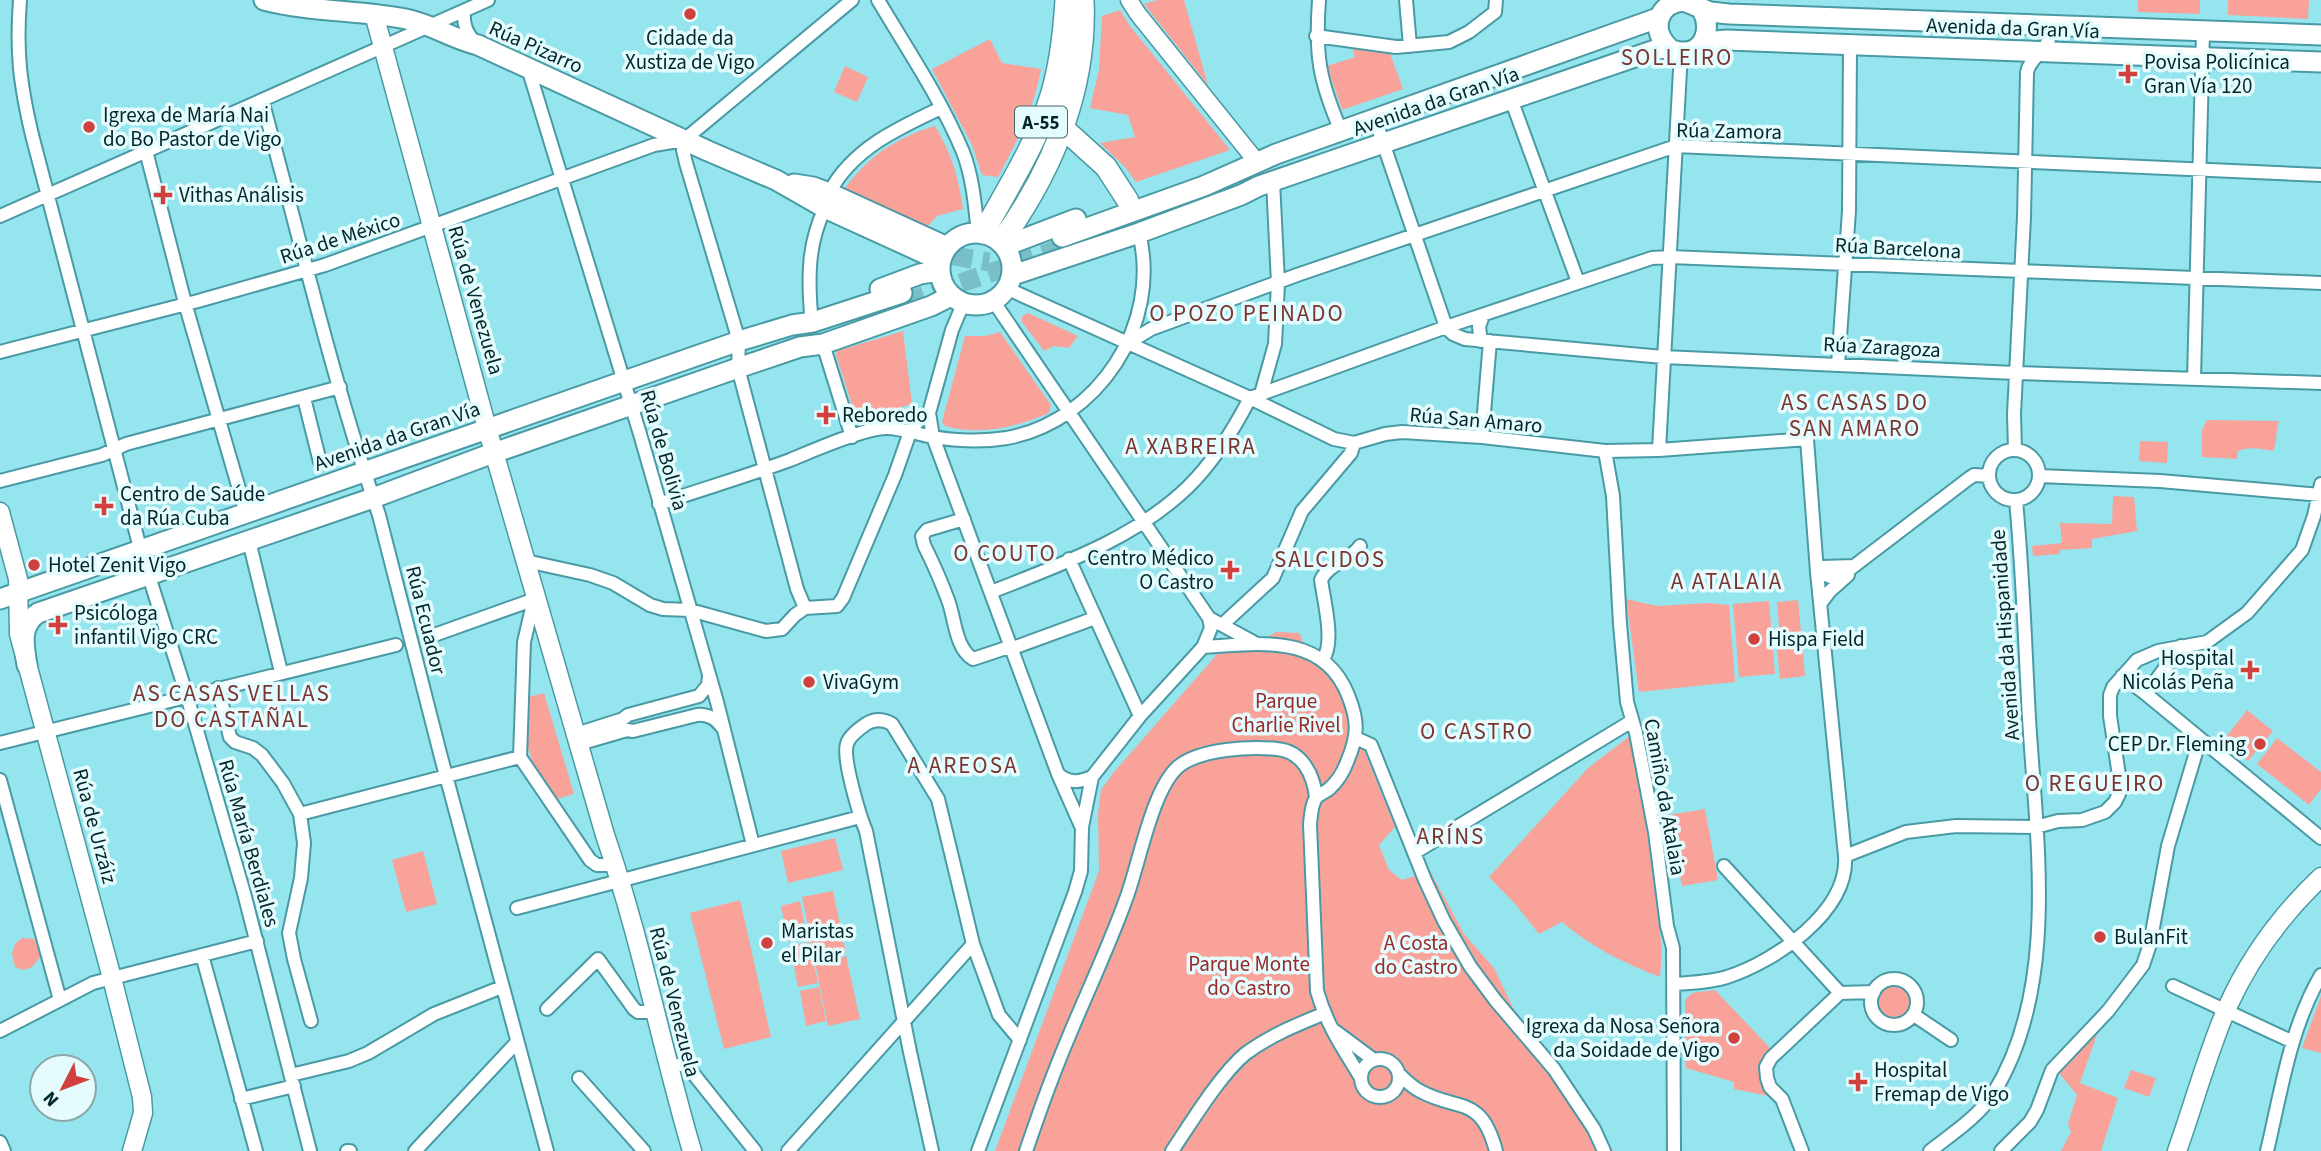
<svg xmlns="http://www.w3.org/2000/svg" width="2321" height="1151" viewBox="0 0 2321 1151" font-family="'Source Sans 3',sans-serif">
<rect width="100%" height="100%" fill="#95e5ef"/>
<!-- green -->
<path fill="#f9a299" d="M1157,0H1184L1208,85L1144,4Z
M2138,0H2200V14L2138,12Z
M2228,0H2309L2308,19L2228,15Z
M1120,10L1130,26L1230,150L1136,182L1125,167L1100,143L1135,137L1128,115L1090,108L1099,70L1102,16Z
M990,39L1002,63L1041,69C1033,112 1018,139 998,177L982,175L972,145L932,69Z
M1352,47L1389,51L1403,89L1342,110L1327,66L1355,57Z
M845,66L868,77L857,102L834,92Z
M935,126C952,155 958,175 963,209L937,216L925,229L843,191C867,157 895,138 935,126Z
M1028,313L1078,336L1069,348L1054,346L1044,351L1022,322V316Z
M903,331L912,404L861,420L856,418L836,355L837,351Z
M1000,332L1051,405L1049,413C1018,427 979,436 945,426L942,422L965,336H985Z
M2207,420L2279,421C2275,432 2278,440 2273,451C2261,449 2250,446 2238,451L2237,459L2202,457V430Z
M2140,441L2168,442L2167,463L2139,461Z
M2113,496L2134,497L2137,531L2092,539V548L2060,550V554L2033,556L2032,546L2062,543L2060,523L2112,524Z
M1626,599L1657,606L1709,603L1729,605L1735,682L1639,692Z
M1798,600L1805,676L1780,679L1775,628L1779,627L1777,602Z
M1769,601L1775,674L1739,677L1733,604Z
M1276,632L1299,633L1310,658L1332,675L1342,695L1395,827L1379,845L1389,870L1402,880L1430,871L1464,934L1494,968L1514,1010L1552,1055L1613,1151H995L1099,871L1098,814L1101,790L1114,772L1219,652C1241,651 1257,644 1276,632Z
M544,693L574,794L557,799L533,763L526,742L529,697Z
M2247,710L2273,731L2248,761L2223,741Z
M1631,735L1645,817L1662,949L1660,977C1622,962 1593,948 1562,922L1539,934L1516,905L1489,877L1588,768Z
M2277,738L2321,772V789L2309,805L2257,764Z
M1705,809L1718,880L1682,886L1668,815Z
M835,838L843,870L788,883L781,851Z
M423,851L437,904L406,912L392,860Z
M833,891L846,953L815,959L802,897Z
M740,900L771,1037L724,1049L690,913Z
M800,901L807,937L788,941L781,906Z
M22,938L35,939L40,957L32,967L23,970L15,967L12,954L15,944Z
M809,942L818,983L798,987L790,946Z
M846,956L860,1019L828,1026L815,963Z
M1875 1002a19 19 0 1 1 38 0a19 19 0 1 1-38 0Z
M819,987L826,1021L806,1026L800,991Z
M1715,990L1771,1049C1758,1061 1756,1082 1768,1096L1734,1089V1082L1686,1068L1685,1000L1692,993Z
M2321,996V1053L2302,1048Z
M2098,1032L2080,1083L2118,1098L2101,1151H2061L2071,1132L2068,1123L2077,1095L2059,1073Z
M2131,1070L2156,1078L2149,1097L2124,1088Z"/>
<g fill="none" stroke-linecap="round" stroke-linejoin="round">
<!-- primary-tunnel -->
<path stroke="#78bfc8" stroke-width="19" stroke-dasharray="19 10" stroke-linecap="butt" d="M927,245L948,255L989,262
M906,302L1067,246"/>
<defs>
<path id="minor" d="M20,0C16,52 20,84 32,135L140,548L187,696L244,893L310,1151
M878,0C907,49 941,99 963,152C973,178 975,206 978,233
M1319,0C1315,55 1319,80 1341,131
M1406,0L1410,46
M464,11C463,24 466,33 475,42
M1316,36L1396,47L1449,42L1469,32L1495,12L1496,0
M528,68L640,434L717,702L753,845
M1511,99L1578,282
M262,100C300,238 332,379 379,515L441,757L547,1151
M1375,119L1446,327L1453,334L1465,339L1663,357L2015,373L2321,383
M684,140L683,150L686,163L739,341L738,368L797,589L805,608
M146,151L185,303L246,513
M829,193C852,149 898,128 941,108
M0,216L488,0
M1008,289L1250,398L1334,439L1354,443L1385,434L1402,432L1482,437L1605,451L1659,450L1807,439L1817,572L1845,856C1849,912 1774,962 1727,977C1710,982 1692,983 1674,984
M994,302L1209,618L1257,644
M811,314C808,276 808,243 825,208
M1481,341L1479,327L1483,315
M1128,343L1151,329L1297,275L1676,146L2321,175
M823,344L852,437
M0,352L198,301L325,265L654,145L684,140L852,0
M1838,365L1849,211L1850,45
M2194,379L2203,31
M1261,394L1275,344L1278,283L1273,181
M304,398L320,462
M1250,398L1446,327L1652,258L1670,257L2321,283
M929,413L933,437L1058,774L1081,826
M1482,437L1490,341
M1659,450L1681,52
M2015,450L2014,414L2024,217L2027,72C2030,57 2047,51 2050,36L2042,25
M1989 475a25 25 0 1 1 50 0a25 25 0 1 1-50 0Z
M1605,451L1613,496L1620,624L1627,702L1636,733L1655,832L1667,926L1673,948L1674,1151
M2039,476L2160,481L2321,495
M0,481L102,455L126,444L340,387
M659,504C702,489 747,476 790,460C812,451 864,428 886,428C899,428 915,433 928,436C952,441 982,442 1007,438C1098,421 1162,324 1139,233
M964,519L927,530L922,536L924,545C933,563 941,581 948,600C955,618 955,648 973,659L1012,646
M249,541L281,672
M1069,559L1140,716
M526,561L590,575L613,583L650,605L663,609L690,610L766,631L782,629L795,615L805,608L837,606L843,598L895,475L910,432L922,416L929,413L952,330L963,304
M1817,572L1833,578L1841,576L1968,479L1974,475L1989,476
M1817,572L1822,567L1854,566
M991,592C1059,565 1135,539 1189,486C1214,461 1234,429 1250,398
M538,598L531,612L524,642L520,757L590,860L597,865H615
M1821,603L1830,591L1848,575
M1222,625L1273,578L1302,511L1351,453L1354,443
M437,634L538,598
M1203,647C1258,644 1323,632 1348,695C1359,722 1358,736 1347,762C1343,773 1338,781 1329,789C1326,792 1319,794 1316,798C1311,805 1311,816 1310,824L1317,991C1327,1026 1343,1048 1361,1078
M1013,648L1095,618
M1323,659C1335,643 1324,601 1321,580C1329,563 1350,561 1360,546
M2122,676L2146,694L2181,646
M218,688L230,737L235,742L253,748L262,755L283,783L300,814L304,843L301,878L289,933L294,959L311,1021
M2146,694L2321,838
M576,734L623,719L628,715L699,696L708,685L709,676
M1356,738L1371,745L1425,880L1444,921L1470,966L1496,1001L1554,1069L1594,1129L1604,1151
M0,743L396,645
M579,744L627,730L633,731L697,715C708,714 715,718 722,727
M1058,774C1069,784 1080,782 1092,777
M0,780L60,1000
M300,814L520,757
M1414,853L1632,721
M1845,856L1906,832L1956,826L2036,827L2058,821L2082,820L2105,812L2115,802L2119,794L2120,782L2110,716V695L2113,687L2137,660L2158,651L2207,642L2247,613L2302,550L2314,516L2321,484
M1724,866L1840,993
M517,908L860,817
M202,955L256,1151
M1871 1002a23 23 0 1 1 46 0a23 23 0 1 1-46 0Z
M2173,986L2293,1042
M547,1009L598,959L634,1009L638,1012H656
M1914,1015L1951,1040
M0,1031L93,983L257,941
M1335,1031L1374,1060
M1361 1078a19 19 0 1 1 38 0a19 19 0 1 1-38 0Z
M668,1068L683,1064L688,1067L755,1151
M1399,1074C1405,1080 1412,1087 1420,1091C1458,1112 1481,1094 1496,1151
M291,1075L349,1061L368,1053L434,1014L502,987
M579,1078L644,1151
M241,1099L294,1086
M0,1142L4,1151
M347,1151H350
M415,1151L517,1042
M788,1151L973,944
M932,1151L910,1052L866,831C860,817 842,758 847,744C849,736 859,729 866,724C874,719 883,719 892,724L938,799L973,944L999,1015L1020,1040
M978,1151L1075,892L1081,871L1082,827L1092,777L1140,716L1203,647L1211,628L1209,618
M1026,1151C1034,1128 1042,1104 1051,1081C1074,1019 1104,960 1126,899C1139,865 1152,788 1179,766C1201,749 1250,746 1277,749C1302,751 1314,775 1316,798
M1172,1151C1191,1123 1220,1075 1245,1054C1269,1036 1296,1025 1323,1014
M1802,1151L1782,1099L1770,1087L1767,1078L1766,1067L1771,1058L1840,993L1874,992
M1930,1151C1952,1134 1978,1117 1993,1094C2060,987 2036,838 2029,718C2025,646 2023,573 2016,501
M2001,1151L2030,1122L2037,1110L2052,1070L2108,1011L2143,965L2150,944L2168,846L2200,739
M2267,1151C2281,1092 2290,1028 2321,975"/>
<path id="tertiary" d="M1129,0L1138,14L1257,162"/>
<path id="secondary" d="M374,14L487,428L605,835C641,939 661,1046 692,1151
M0,512L18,579L19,634L112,978L142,1097L143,1113L132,1151
M2177,1151C2194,1104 2207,1054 2227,1008C2249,959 2282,914 2321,877"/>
<path id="primary" d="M264,0C310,12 359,10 406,19C431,24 453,39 478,45L708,151L776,180L825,208L941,261
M1703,42L1727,40L2321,62
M1669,48C1650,30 1657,3 1684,1L1710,12L1729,14L2321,35
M794,184L813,187L829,193L947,247
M940 269a36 36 0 1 1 72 0a36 36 0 1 1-72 0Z
M1062,237L1204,186L1276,154L1658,18
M1005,246L1076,219
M1013,275L1139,233L1241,195L1259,186L1337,159L1658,49C1667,47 1672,51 1681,52C1705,54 1712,28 1702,10
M880,289L920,274L940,271
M0,599L739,341L792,325L813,322L902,293
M27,665C24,645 19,626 38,613L373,498L485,456L738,368L800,347L823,344L931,306L951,296"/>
<path id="trunk" d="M1063,128L1106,167L1128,201
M983,233C1006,191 1034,148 1049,102C1060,70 1064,34 1066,0
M1001,242C1052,171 1087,89 1083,0"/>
</defs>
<!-- minor casing -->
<use href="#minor" stroke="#499aa4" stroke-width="16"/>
<!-- tertiary casing -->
<use href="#tertiary" stroke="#499aa4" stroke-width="19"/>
<!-- secondary casing -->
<use href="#secondary" stroke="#499aa4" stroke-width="21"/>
<!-- primary casing -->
<use href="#primary" stroke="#499aa4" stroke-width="23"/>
<!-- trunk casing -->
<use href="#trunk" stroke="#499aa4" stroke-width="24"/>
<!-- minor -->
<use href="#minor" stroke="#fff" stroke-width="12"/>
<!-- tertiary -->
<use href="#tertiary" stroke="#fff" stroke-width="16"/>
<!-- secondary -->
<use href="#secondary" stroke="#fff" stroke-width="18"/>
<!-- primary -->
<use href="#primary" stroke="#fff" stroke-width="19"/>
<!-- trunk -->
<use href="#trunk" stroke="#fff" stroke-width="21"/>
</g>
<!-- markers -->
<g fill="#d0413d" stroke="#e5fcfe" stroke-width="2.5">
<circle cx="690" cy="14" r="7"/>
<path d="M2124.5 63.5h7v7h7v7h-7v7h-7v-7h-7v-7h7z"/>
<circle cx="89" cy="127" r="7"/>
<path d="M159.5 184.5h7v7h7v7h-7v7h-7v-7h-7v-7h7z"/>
<path d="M822.5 404.5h7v7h7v7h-7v7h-7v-7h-7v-7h7z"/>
<path d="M100.5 495.5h7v7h7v7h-7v7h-7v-7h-7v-7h7z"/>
<circle cx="34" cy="565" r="7"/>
<path d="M1226.5 559.5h7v7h7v7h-7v7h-7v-7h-7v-7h7z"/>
<path d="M54.5 614.5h7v7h7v7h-7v7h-7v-7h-7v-7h7z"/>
<circle cx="1754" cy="639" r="7"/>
<path d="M2246.5 659.5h7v7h7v7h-7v7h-7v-7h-7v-7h7z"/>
<circle cx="809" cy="682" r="7"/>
<circle cx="2260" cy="744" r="7"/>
<circle cx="2100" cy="937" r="7"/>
<circle cx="767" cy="943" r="7"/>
<circle cx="1734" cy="1038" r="7"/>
<path d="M1854.5 1071.5h7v7h7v7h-7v7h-7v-7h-7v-7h7z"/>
</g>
<g text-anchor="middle" stroke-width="7" stroke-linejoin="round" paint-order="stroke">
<!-- shield labels -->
<rect fill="#e5fcfe" stroke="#46666a" stroke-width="2" x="1015" y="106.5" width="52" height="31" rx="5"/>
<g font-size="19" font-weight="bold" fill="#02262a">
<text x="1041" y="129">A-55</text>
</g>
<!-- street labels -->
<g font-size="21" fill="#02262a" stroke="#e5fcfe">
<text transform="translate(2013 28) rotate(2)" y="7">Avenida da Gran Vía</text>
<text transform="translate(536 47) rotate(24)" y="7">Rúa Pizarro</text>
<text transform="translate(1436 101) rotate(-19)" y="7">Avenida da Gran Vía</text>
<text transform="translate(1729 131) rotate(1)" y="7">Rúa Zamora</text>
<text transform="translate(340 238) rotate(-18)" y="7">Rúa de México</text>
<text transform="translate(1898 248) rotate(3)" y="7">Rúa Barcelona</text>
<text transform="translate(476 300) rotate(74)" y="7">Rúa de Venezuela</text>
<text transform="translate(1882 347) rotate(3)" y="7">Rúa Zaragoza</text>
<text transform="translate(1476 420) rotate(5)" y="7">Rúa San Amaro</text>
<text transform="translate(397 436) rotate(-19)" y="7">Avenida da Gran Vía</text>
<text transform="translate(664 450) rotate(74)" y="7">Rúa de Bolivia</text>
<text transform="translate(426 620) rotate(76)" y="7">Rúa Ecuador</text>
<text transform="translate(2005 635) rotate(-94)" y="7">Avenida da Hispanidade</text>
<text transform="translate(1665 797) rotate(80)" y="7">Camiño da Atalaia</text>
<text transform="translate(95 826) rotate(75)" y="7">Rúa de Urzáiz</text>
<text transform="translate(249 843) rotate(74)" y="7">Rúa María Berdiales</text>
<text transform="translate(675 1002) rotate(76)" y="7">Rúa de Venezuela</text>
</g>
<!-- poi labels -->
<g font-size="21" fill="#02262a" stroke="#e5fcfe" text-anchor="start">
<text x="690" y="45" text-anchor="middle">Cidade da<tspan x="690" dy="24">Xustiza de Vigo</tspan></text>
<text x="2144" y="69">Povisa Policínica<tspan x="2144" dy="24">Gran Vía 120</tspan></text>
<text x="103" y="122">Igrexa de María Nai<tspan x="103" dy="24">do Bo Pastor de Vigo</tspan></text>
<text x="179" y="202">Vithas Análisis</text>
<text x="842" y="422">Reboredo</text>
<text x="120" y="501">Centro de Saúde<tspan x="120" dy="24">da Rúa Cuba</tspan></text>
<text x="1214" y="565" text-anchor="end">Centro Médico<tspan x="1214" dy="24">O Castro</tspan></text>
<text x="48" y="572">Hotel Zenit Vigo</text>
<text x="74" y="620">Psicóloga<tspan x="74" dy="24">infantil Vigo CRC</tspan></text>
<text x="1768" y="646">Hispa Field</text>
<text x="2234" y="665" text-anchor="end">Hospital<tspan x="2234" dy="24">Nicolás Peña</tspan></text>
<text x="823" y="689">VivaGym</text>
<text x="2246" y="751" text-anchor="end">CEP Dr. Fleming</text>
<text x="781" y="938">Maristas<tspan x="781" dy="24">el Pilar</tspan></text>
<text x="2114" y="944">BulanFit</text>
<text x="1720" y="1033" text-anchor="end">Igrexa da Nosa Señora<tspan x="1720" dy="24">da Soidade de Vigo</tspan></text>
<text x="1874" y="1077">Hospital<tspan x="1874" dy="24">Fremap de Vigo</tspan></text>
</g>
<!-- park labels -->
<g font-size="21" fill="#9a2826" stroke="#e5fcfe">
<text x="1286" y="708">Parque<tspan x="1286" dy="24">Charlie Rivel</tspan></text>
<text x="1416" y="950">A Costa<tspan x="1416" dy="24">do Castro</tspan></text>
<text x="1249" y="971">Parque Monte<tspan x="1249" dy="24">do Castro</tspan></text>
</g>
<!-- neighbourhood labels -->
<g font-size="23" letter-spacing="2" fill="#7b3430" stroke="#e5fcfe">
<text x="1677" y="65">SOLLEIRO</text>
<text x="1247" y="321">O POZO PEINADO</text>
<text x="1855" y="410">AS CASAS DO<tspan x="1855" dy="26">SAN AMARO</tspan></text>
<text x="1191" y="454">A XABREIRA</text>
<text x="1005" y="561">O COUTO</text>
<text x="1330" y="567">SALCIDOS</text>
<text x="1727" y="589">A ATALAIA</text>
<text x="232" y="701">AS CASAS VELLAS<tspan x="232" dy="26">DO CASTAÑAL</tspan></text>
<text x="1477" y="739">O CASTRO</text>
<text x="963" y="773">A AREOSA</text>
<text x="2095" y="791">O REGUEIRO</text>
<text x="1451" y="844">ARÍNS</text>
</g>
</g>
<!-- north arrow -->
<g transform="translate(63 1088) rotate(228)"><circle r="33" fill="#e5fcfe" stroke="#8aa6a9" stroke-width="2"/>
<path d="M0-5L12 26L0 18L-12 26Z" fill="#d0413d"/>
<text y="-10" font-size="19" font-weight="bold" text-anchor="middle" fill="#02262a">N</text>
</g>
</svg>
